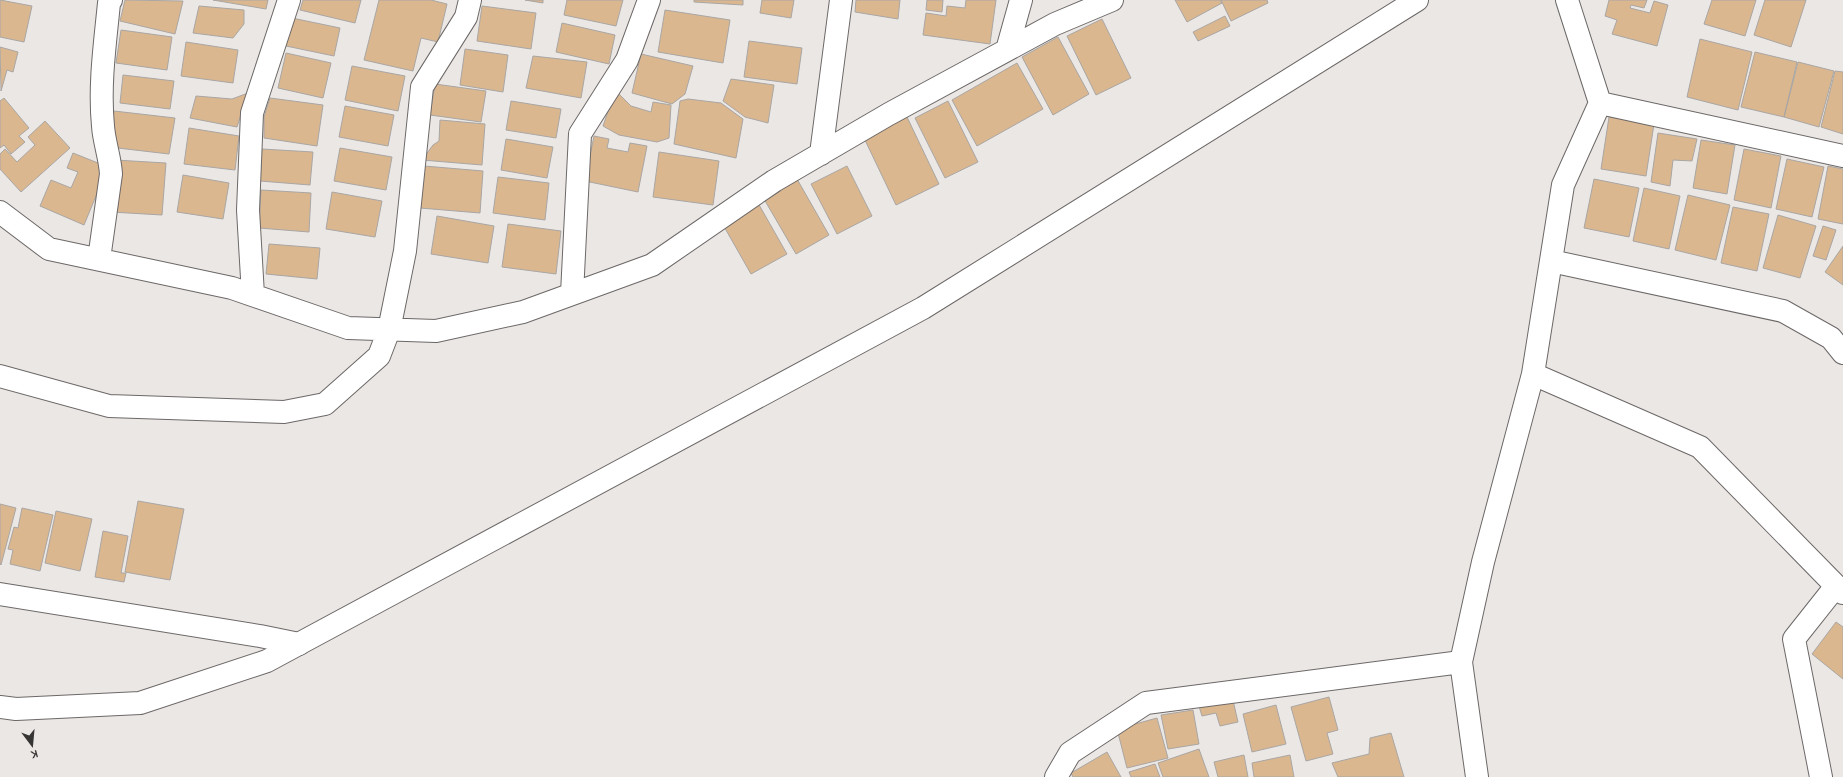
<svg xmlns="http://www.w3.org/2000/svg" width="1843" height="777" viewBox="0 0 1843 777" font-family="Karla,sans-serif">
<rect width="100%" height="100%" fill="#ebe7e5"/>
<!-- building -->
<path fill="#dbb790" stroke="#a9a6a3" d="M0,0L32,6L24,42L0,37Z
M125,0L183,1L175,34L120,21Z
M213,0H268L266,9Z
M303,0H361L355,23L300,10Z
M379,0H431L447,4L438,42L421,38L413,71L364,60Z
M525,0H543V3Z
M567,0H623L616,26L564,15Z
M694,0H743V5L694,2Z
M762,0H794L791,18L760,13Z
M856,0H900L898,19L855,12Z
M927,0H943L942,12L926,10Z
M966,0H996L990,44L923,35L926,13L946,16L947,6L965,8Z
M1175,0H1220L1222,3L1187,22Z
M1221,0H1267L1268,3L1231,21Z
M1609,0H1647L1644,8L1631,5L1630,8L1650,13L1654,1L1668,5L1657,46L1612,34L1617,20L1605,16Z
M1712,0H1756L1745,36L1704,24Z
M1765,0H1806L1791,47L1754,35Z
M199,6L244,10V24L233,38L193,33Z
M482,6L536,13L531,49L477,41Z
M665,10L730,20L723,63L658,52Z
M1225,16L1230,26L1198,41L1193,32Z
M292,18L340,28L334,56L286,46Z
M1102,19L1131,78L1096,95L1067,36Z
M562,23L615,35L609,64L556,52Z
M121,30L172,37L167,70L116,63Z
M1058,37L1089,94L1053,115L1022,57Z
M1700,39L1752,52L1738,110L1687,97Z
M749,41L802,48L797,84L744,77Z
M186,42L238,50L233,83L181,76Z
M0,47L18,52L13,72L7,70L1,91Z
M465,49L508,55L503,92L460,85Z
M1755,52L1797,62L1784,117L1741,107Z
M286,53L331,63L323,98L278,88Z
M641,54L693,66L685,94L672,104L632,93Z
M533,56L587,62L581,98L526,88Z
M1798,62L1834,71L1819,127L1784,117Z
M1017,63L1043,109L977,146L952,100Z
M352,66L405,76L398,111L345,100Z
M1835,71L1843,72V134L1821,127Z
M123,75L174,81L170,109L120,103Z
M731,79L774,85L768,123L745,117L723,101Z
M435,84L486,91L481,122L430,115Z
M248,93L237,127L190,118L196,96L232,99Z
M614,94H619L631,106L651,112L653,102L671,105L669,138L657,142L619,135L603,126Z
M4,98L29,128L19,136L25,142L11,154L4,145L0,148V101Z
M270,98L323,105L317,146L264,138V117Z
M688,99L721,103L743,119L736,158L674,144L680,101Z
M511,101L561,109L556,138L506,130Z
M948,101L978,162L945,178L915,118Z
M345,106L394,115L388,146L339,137Z
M114,111L175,118L169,154L109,147Z
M907,117L939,184L896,205L864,138Z
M1609,117L1654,124L1646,176L1601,169Z
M440,120L485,124L482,165L422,160L433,145L439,141Z
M45,121L70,148L21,192L0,169V154L5,149L17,162L35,145L28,137Z
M189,128L239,136L235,170L184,164Z
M1658,133L1697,139L1692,161L1673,160L1670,186L1651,182Z
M594,136L609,139L607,148L628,152L630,143L647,146L638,192L585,181Z
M506,139L553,147L547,178L501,170Z
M1701,140L1735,145L1727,194L1693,188Z
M340,148L392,157L386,190L334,181Z
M262,149L313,152L310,185L260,181Z
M1744,149L1781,156L1771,208L1734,200Z
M659,152L719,161L713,205L653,197Z
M73,153L108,167L84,225L40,206L51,180L71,188L78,172L67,168Z
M1787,159L1824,167L1812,217L1776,209Z
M115,160L166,163L162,215L111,212Z
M424,166L483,171L480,213L420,208Z
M847,166L872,216L837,234L811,184Z
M1828,166L1843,169V224L1818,219Z
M183,175L229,183L223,219L177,212Z
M498,177L549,183L545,220L493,213Z
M797,179L829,235L796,254L764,199Z
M1594,179L1639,188L1629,237L1584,228Z
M1644,188L1680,196L1669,249L1633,241Z
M261,190L311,193L309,232L259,228Z
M332,192L382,201L375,237L326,229Z
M1688,195L1730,205L1716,260L1675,250Z
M758,203L787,254L751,274L722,223Z
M1733,207L1769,214L1757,271L1721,263Z
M1778,215L1816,226L1800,278L1763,268Z
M437,216L494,226L488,263L431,254Z
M508,224L561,231L556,274L502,267Z
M1823,226L1836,230L1826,260L1813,256Z
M269,244L320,248L317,279L266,274Z
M1843,246V285L1825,272Z
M138,501L184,509L170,580L125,572Z
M0,504L16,508L1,565L0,564Z
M22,508L53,515L40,571L10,564L13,550L8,549L14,527L18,528Z
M56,511L92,519L80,571L45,563Z
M103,531L128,536L121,573H126L124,582L95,577Z
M1836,622L1843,627V679L1812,654Z
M1232,696L1238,722L1220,726L1216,713L1202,716L1198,703Z
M1329,697L1338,730L1327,733L1333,754L1306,761L1291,707Z
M1276,705L1286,744L1252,752L1243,714Z
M1193,710L1199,744L1168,749L1161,715Z
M1157,718L1168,758L1127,768L1117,729Z
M1391,733L1404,777H1338L1332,763L1369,754L1370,738Z
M1199,749L1209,777H1163L1158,763Z
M1107,752L1121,777H1073L1071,773Z
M1244,755L1248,777H1218L1214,762Z
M1290,755L1294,777H1254L1252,763Z
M1155,764L1160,777H1131L1129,772Z"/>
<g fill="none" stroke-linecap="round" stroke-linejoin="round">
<defs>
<path id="minor" d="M1007,50L1021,0
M1600,103L1843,156
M821,154L841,0
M0,212L49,249L232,288L348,328L436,331L523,312L652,265L774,181L889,114L1055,24L1112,0
M99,259L111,174C110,157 104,142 103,126C99,85 105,44 109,3L111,0
M1551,261L1783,311L1831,338L1843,353
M572,294L580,134L627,60L649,0
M253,295L248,210L252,113L289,0
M1533,374L1700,447L1843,593
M0,376L109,406L284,412L325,404L379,356L389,330L405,251L422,87L466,17L470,0
M0,594L260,636L299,644
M1056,777L1070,753L1146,703L1461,662
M1477,777L1461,662L1483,562L1533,374L1563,185L1600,103L1567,0
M1821,777L1794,639L1836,586"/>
<path id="secondary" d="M0,707L16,709L140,703L267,661L923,308L1417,0"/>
</defs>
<!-- minor casing -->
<use href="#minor" stroke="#6c6867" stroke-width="24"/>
<!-- secondary casing -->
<use href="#secondary" stroke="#6c6867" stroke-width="24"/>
<!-- minor -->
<use href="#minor" stroke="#fff" stroke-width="22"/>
<!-- secondary -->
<use href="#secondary" stroke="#fff" stroke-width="22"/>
</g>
<!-- north arrow -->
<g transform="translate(32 745) rotate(164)" stroke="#ebe7e5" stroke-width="3" paint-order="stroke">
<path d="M0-3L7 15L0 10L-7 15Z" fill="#363534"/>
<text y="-6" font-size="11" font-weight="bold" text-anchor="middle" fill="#363534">K</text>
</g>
</svg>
